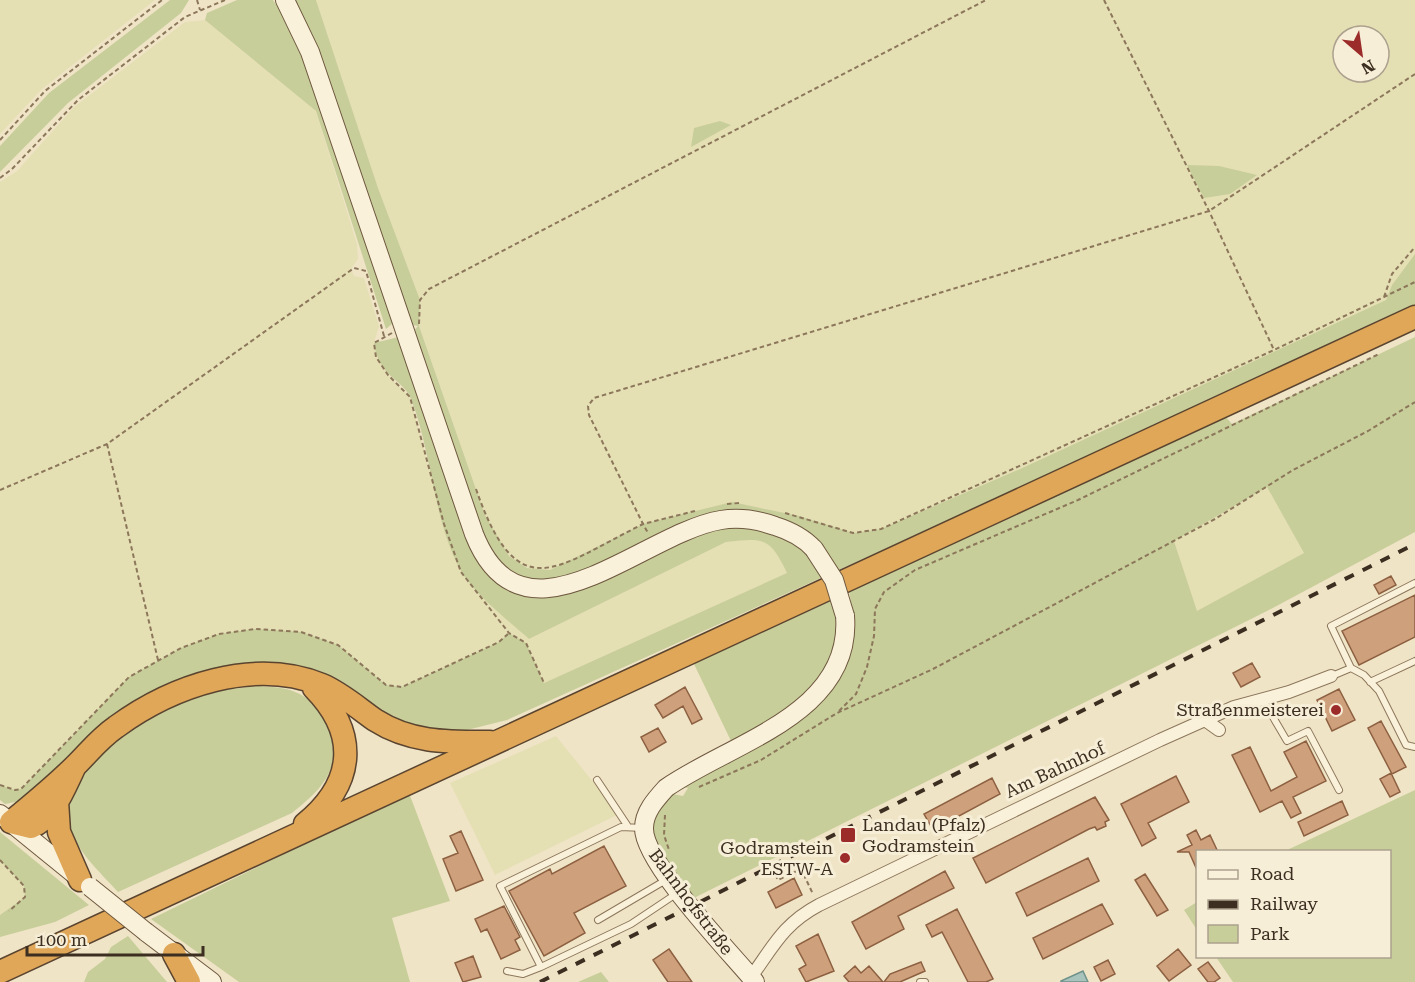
<svg xmlns="http://www.w3.org/2000/svg" width="1415" height="982" viewBox="0 0 1415 982" font-family="'Roboto Serif',serif">
<rect width="100%" height="100%" fill="#f0e4c7"/>
<!-- farmland -->
<path fill="#e5dfb4" fill-rule="evenodd" d="M0,0H155L42,89L0,134Z
M316,0H1415V254L1392,285L1386,300L1020,469L881,529L853,533L764,508L643,524L550,570L527,568L509,556L485,515L419,326L420,300L378,188ZM1343,36H1379V72H1343Z
M205,20L316,111L357,244L358,259L351,269L354,276L364,278L379,326L374,343L388,375L410,397L444,524L461,572L495,609L529,639L726,542L756,538L776,548L788,573L544,683L526,643L509,633L499,642L402,687L386,685L376,679L338,645L129,677L21,789L15,790L0,785V182L17,171L74,107L185,22Z
M1267,487L1304,553L1197,612L1174,541Z
M556,736L619,814L495,875L450,783Z
M0,860L24,886L25,897L0,915Z"/>
<!-- green -->
<path fill="#c7ce9a" fill-rule="evenodd" d="M170,0H189L181,13L68,103L0,172V146L49,93Z
M237,0H273L288,22L302,53L393,323L386,329L316,111L205,20L207,13Z
M291,0H316L378,188L420,300L419,326L485,515L509,556L527,568L550,570L643,524L732,502L799,516L853,533L881,529L1020,469L1386,300L1392,285L1415,254V309L507,720L451,734L411,732L316,673L285,664L257,663L218,670L25,800L5,804L0,800V785L15,790L21,789L129,677L181,648L219,634L255,629L301,632L338,645L386,685L402,687L499,642L509,633L526,643L544,683L787,573C770,537 764,538 726,542L529,639C509,621 473,593 461,571C433,521 432,452 411,399C402,378 379,378 374,343L411,334L418,326L408,324Z
M720,121L731,125L691,147L694,128Z
M1187,165L1219,166L1257,175L1230,194L1204,198Z
M1415,337V532L1267,611L694,898C679,879 653,853 652,828C652,816 662,802 667,793L683,796L688,788L675,786L786,727L851,649L853,613L849,591L1224,415L1232,424ZM1267,487L1304,553L1197,611L1174,541Z
M833,600C849,677 791,709 731,741L693,662Z
M258,686C270,687 284,687 295,692C321,702 338,736 332,764C327,785 308,800 292,813L118,892C100,872 74,849 68,822C56,772 144,718 181,701C205,691 233,689 258,686Z
M1415,790V982H1233L1216,957L1390,956V852L1285,851Z
M409,793L450,901L392,918L410,982H239L151,919Z
M0,832L89,905L55,922L0,937V915L25,897L24,886L0,860Z
M1197,902V930L1184,910Z
M128,936L167,982H84L88,972L105,959L111,947Z
M601,972L609,982H578Z"/>
<!-- water -->
<path fill="#a8c3bc" stroke="#6e928a" stroke-width="1.5" d="M1083,971L1088,982H1061V981Z"/>
<!-- building -->
<path fill="#cea07c" stroke="#8c6041" stroke-width="1.5" d="M1391,576L1396,585L1379,594L1374,585Z
M1415,595V637L1359,665L1342,631Z
M1252,663L1260,677L1241,687L1233,673Z
M685,687L702,719L692,724L683,706L663,718L655,705Z
M1339,689L1355,720L1332,731L1317,700Z
M1381,721L1406,767L1392,774L1368,728Z
M658,728L666,742L649,752L641,737Z
M1306,741L1326,781L1293,797L1301,813L1291,818L1282,801L1260,812L1232,755L1250,747L1271,791L1297,777L1284,752Z
M1391,773L1400,792L1390,797L1380,779Z
M1176,776L1189,802L1148,823L1156,838L1142,846L1121,804Z
M992,778L1000,794L933,830L924,814Z
M1095,797L1109,820L1105,822L1106,826L1097,830L1095,827L1089,829L986,883L973,858Z
M1342,801L1348,815L1304,836L1298,822Z
M1196,830L1201,840L1210,835L1218,852H1197V870L1189,852H1177L1192,845L1187,835Z
M461,831L483,880L456,891L443,859L458,853L450,836Z
M604,846L626,886L574,913L585,933L544,956L509,891L550,869L552,874Z
M1088,858L1099,881L1027,916L1016,893Z
M945,871L954,888L898,916L904,929L866,949L852,922Z
M1145,874L1168,910L1157,916L1135,880Z
M794,878L802,895L776,908L768,892Z
M1102,904L1113,924L1043,959L1033,938Z
M504,906L520,937L515,940L520,950L501,959L487,929L481,932L475,919Z
M957,909L993,979L986,982H968L942,932L932,937L926,925Z
M818,934L834,971L806,982L799,969L806,965L796,946Z
M669,949L692,982H668L653,960Z
M1178,949L1191,965L1169,981L1157,966Z
M473,956L481,977L463,982L455,963Z
M1108,960L1115,974L1101,981L1094,967Z
M921,962L925,971L900,982H884L890,974Z
M1208,962L1220,978L1214,982H1208L1198,969Z
M855,966L861,973L869,966L883,982H849L844,976Z"/>
<g fill="none" stroke-linecap="round" stroke-linejoin="round">
<defs>
<path id="lane" d="M1415,583L1331,626L1351,668L1364,675L1379,691L1406,745L1415,747
M1332,676L1351,668
M1370,682L1415,661
M1263,700L1287,741L1308,731L1339,790
M597,780L627,825
M598,920L666,880
M541,967L500,886L621,827L643,828
M507,971L523,974L541,967L631,924L676,894
M920,982H925"/>
<path id="street" d="M1205,720L1219,730
M751,977C773,947 783,924 819,905L1160,740L1234,707L1289,692L1331,676"/>
<path id="secondary" d="M285,0L310,52L474,534C523,658 642,533 721,520C740,517 758,520 775,526C791,531 803,537 814,549
M0,814L79,878
M146,932L212,982
M755,982C731,953 643,862 644,828C644,812 656,799 666,788C730,743 853,714 845,616"/>
<path id="highway" d="M75,766C65,786 54,818 31,827L11,822C33,804 56,785 76,765C89,752 100,738 116,727C172,686 254,657 322,685C341,693 358,708 375,720C411,743 448,742 490,742
M57,801L59,832L80,880
M305,824C355,783 359,734 314,688
M174,954L189,982
M0,972L1415,317"/>
</defs>
<!-- lane casing -->
<use href="#lane" stroke="#8c775b" stroke-width="8"/>
<!-- street casing -->
<use href="#street" stroke="#8c775b" stroke-width="14"/>
<!-- secondary casing -->
<use href="#secondary" stroke="#6e583f" stroke-width="20"/>
<!-- highway casing -->
<use href="#highway" stroke="#5a4430" stroke-width="25"/>
<!-- path -->
<path stroke="#8c775b" stroke-width="2" stroke-dasharray="4.5 3" stroke-linecap="butt" d="M197,0L200,10
M1104,0L1209,211L1274,350
M0,140L45,91L162,0
M0,178L12,169L78,100L185,17L225,0
M1384,297L1392,274L1415,247
M419,324L420,300L429,289L986,0
M392,333L374,343L376,357L388,375L410,397L444,524L461,572L509,633L526,643L544,683
M107,444L158,660
M476,489C518,610 556,567 643,524L648,533
M0,490L107,444L354,268L366,271L384,336
M727,504L739,503
M695,511L643,524L589,415L588,406L594,398L1209,211L1415,74
M785,513L853,533L881,529L1274,350L1415,282
M839,711L856,694L867,667L874,636L875,609L884,592L915,570L1078,500L1379,354
M0,785L15,790L21,789L129,677L181,648L219,634L255,629L301,632L338,645L386,685L402,687L499,642L508,634
M699,787L761,760L837,713L933,669L1215,519L1293,470L1368,431L1415,402
M665,815L664,835L669,850
M0,860L24,886L25,897L9,911
M772,868L778,880L801,869L813,894"/>
<!-- lane -->
<use href="#lane" stroke="#faf1db" stroke-width="6"/>
<!-- street -->
<use href="#street" stroke="#faf1db" stroke-width="12"/>
<!-- secondary -->
<use href="#secondary" stroke="#faf1db" stroke-width="18"/>
<!-- highway -->
<use href="#highway" stroke="#dfa757" stroke-width="22"/>
<!-- rail -->
<path stroke="#3c2e20" stroke-width="4" stroke-dasharray="10 10" stroke-linecap="butt" d="M540,982L1415,544"/>
<defs>
<path id="secondary-bridge" d="M814,549L834,580L845,616
M90,887L146,932"/>
</defs>
<!-- secondary-bridge casing -->
<use href="#secondary-bridge" stroke="#6e583f" stroke-width="20" stroke-linecap="butt"/>
<!-- secondary-bridge -->
<use href="#secondary-bridge" stroke="#faf1db" stroke-width="18"/>
</g>
<!-- markers -->
<g fill="#9c2c2a" stroke="#f7eed7" stroke-width="2">
<circle cx="1336" cy="710" r="6"/>
<rect x="840" y="827" width="16" height="16" rx="3"/>
<circle cx="845" cy="858" r="6"/>
</g>
<g text-anchor="middle" stroke-width="6" stroke-linejoin="round" paint-order="stroke">
<!-- poi labels -->
<g font-size="18" fill="#3c2e20" stroke="#f7eed7" text-anchor="end">
<text x="1324" y="716">Straßenmeisterei</text>
<text x="862" y="831" text-anchor="start">Landau (Pfalz)<tspan x="862" dy="21">Godramstein</tspan></text>
<text x="833" y="854">Godramstein<tspan x="833" dy="21">ESTW-A</tspan></text>
</g>
<!-- street labels -->
<g font-size="18" fill="#3c2e20" stroke="#f7eed7">
<text transform="translate(1055 770) rotate(-25)" y="6">Am Bahnhof</text>
<text transform="translate(691 902) rotate(53)" y="6">Bahnhofstraße</text>
</g>
</g>
<!-- legend -->
<rect x="1196" y="850" width="195" height="108" fill="#f7eed7" stroke="#aca18e" stroke-width="1.5"/>
<rect x="1208" y="870" width="30" height="9" fill="#faf1db" stroke="#aca18e" stroke-width="1.5"/>
<text x="1250" y="880" font-size="18" fill="#3c2e20">Road</text>
<rect x="1208" y="900" width="30" height="9" fill="#3c2e20" stroke="#aca18e" stroke-width="1.5"/>
<text x="1250" y="910" font-size="18" fill="#3c2e20">Railway</text>
<rect x="1208" y="925" width="30" height="18" fill="#c7ce9a" stroke="#aca18e" stroke-width="1.5"/>
<text x="1250" y="940" font-size="18" fill="#3c2e20">Park</text>
<!-- north arrow -->
<g transform="translate(1361 54) rotate(151)"><circle r="28" fill="#f7eed7" stroke="#aca18e" stroke-width="1.5"/>
<path d="M0-4.5L10 22L0 15L-10 22Z" fill="#9c2c2a"/>
<text y="-9" font-size="16" font-weight="bold" text-anchor="middle" fill="#3c2e20">N</text>
</g>
<!-- scale -->
<path d="M27 946v9h176v-9" fill="none" stroke="#3c2e20" stroke-width="3"/>
<text x="36" y="946" font-size="18" fill="#3c2e20" stroke="#f7eed7" stroke-width="4.5" paint-order="stroke">100 m</text>
</svg>
